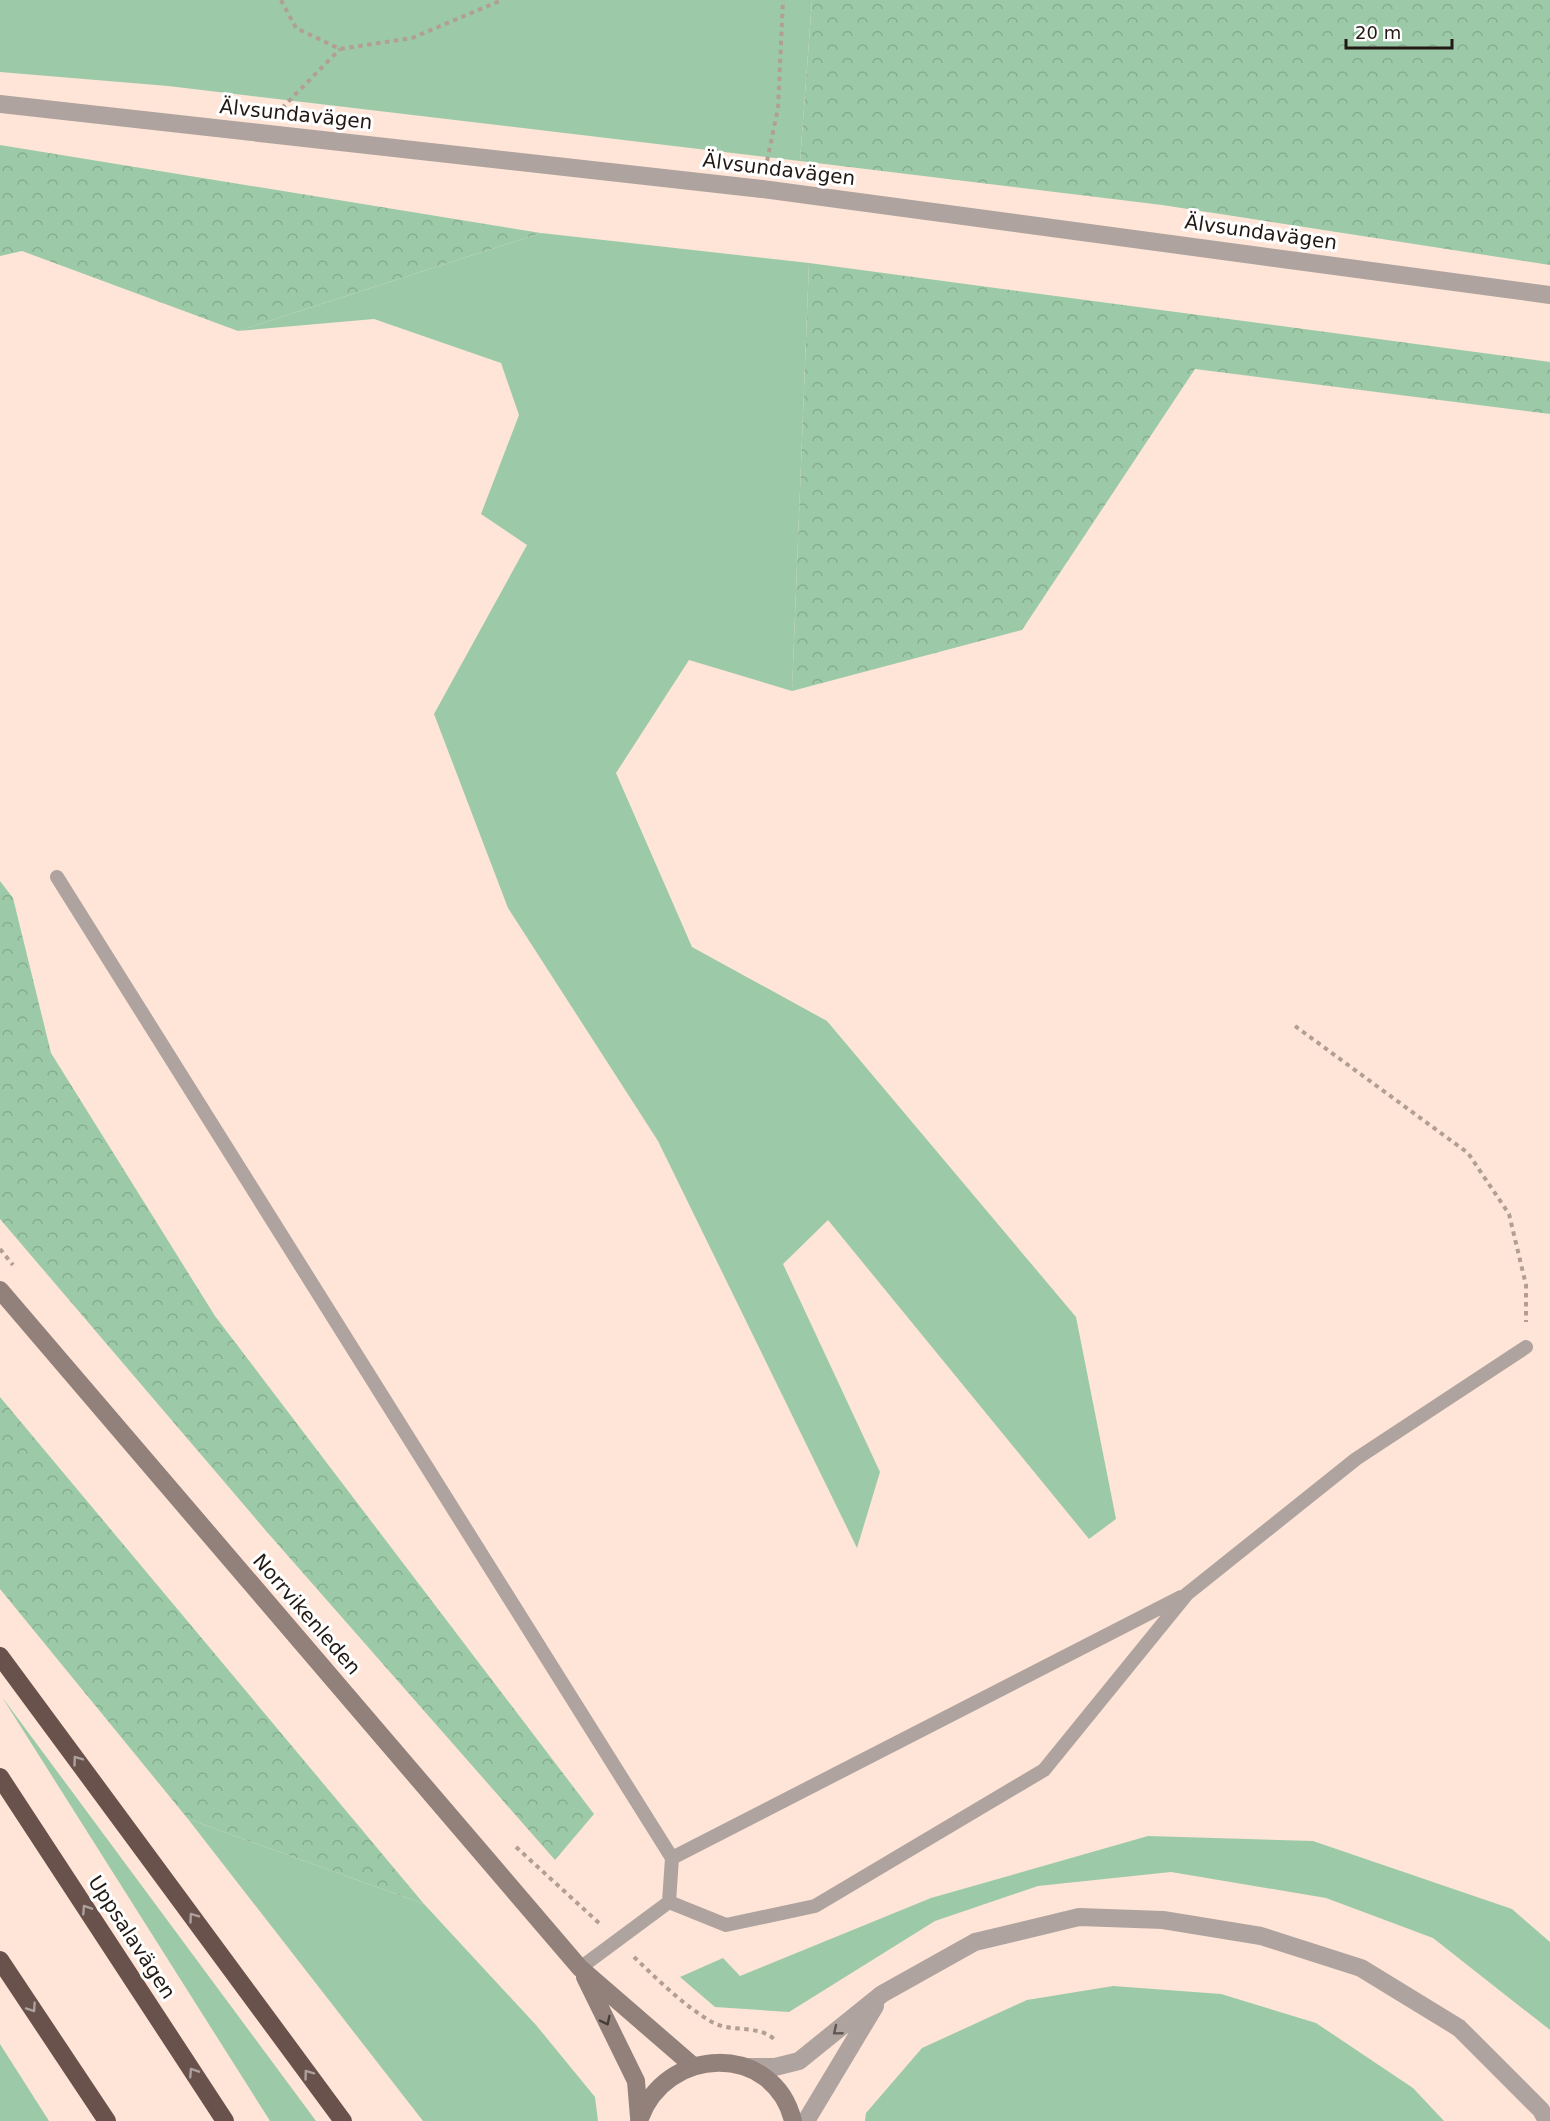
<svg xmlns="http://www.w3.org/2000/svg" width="1550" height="2121" viewBox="0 0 1550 2121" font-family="'DejaVu Sans',sans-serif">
<defs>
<pattern id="forest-crowns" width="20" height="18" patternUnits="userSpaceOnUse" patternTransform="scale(1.5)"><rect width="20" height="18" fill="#9ccaa8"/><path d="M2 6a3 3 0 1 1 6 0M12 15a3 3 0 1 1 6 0" fill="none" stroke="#86ad90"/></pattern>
</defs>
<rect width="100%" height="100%" fill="#fee5d7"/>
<!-- grass -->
<path fill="#9ccaa8" d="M0,0H812L800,161L168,86L0,72Z
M541,233L809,263L792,691L689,660L616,773L692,947L827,1021L1076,1317L1116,1519L1089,1539L828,1220L783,1264L880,1472L857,1548L658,1141L508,908L434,714L527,545L481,514L519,415L501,363L374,319L238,331Z
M2,1697L316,2121H270Z
M188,1819L424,1904L536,2025L595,2097L598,2121H423Z
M1148,1836L1313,1841L1512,1909L1550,1942V2030L1433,1938L1326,1898L1171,1872L1038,1886L935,1921L789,2012L715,2007L680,1977L723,1958L740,1976L931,1898Z
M1113,1986L1221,1994L1316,2023L1413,2088L1444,2121H865L866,2113L922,2048L1027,2000Z
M0,2044L49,2121H0Z"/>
<!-- forest -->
<path fill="url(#forest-crowns)" d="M812,0H1550V265L1162,205L800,161Z
M0,145L541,233L238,331L22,251L0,256Z
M809,263L1550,362V414L1195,369L1022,630L792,691Z
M0,881L13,898L51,1053L215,1316L594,1814L555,1860L267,1532L0,1219Z
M0,1397L424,1904L188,1819L0,1589Z"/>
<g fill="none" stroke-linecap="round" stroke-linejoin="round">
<!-- path -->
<path stroke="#b29f94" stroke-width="4" stroke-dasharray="4.5 4.5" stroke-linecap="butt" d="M281,0L296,28L340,49L412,38L502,0
M282,108L340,49
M767,161L778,108L783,0
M1295,1026L1468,1153L1509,1214L1526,1285V1322
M0,1249L13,1265
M516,1847L599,1923
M634,1957C658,1980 684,2006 712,2022C731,2033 757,2024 774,2039"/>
<!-- service -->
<path stroke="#afa39f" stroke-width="14" d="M57,877L672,1858
M669,1902L726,1925L815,1906L1044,1770L1187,1594L1356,1459L1526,1347
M669,1902L672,1858L1181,1597
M580,1968L669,1902"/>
<!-- tertiary -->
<path stroke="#afa39f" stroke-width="18" d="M0,104L762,189L1550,295
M747,2067H775L799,2061L882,1994L975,1942L1079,1917L1163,1920L1261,1936L1361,1968L1459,2028L1541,2110L1547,2121
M806,2121L875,2006"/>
<!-- secondary -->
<path stroke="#92807b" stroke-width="18" d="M0,1290L580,1968L692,2065
M585,1977L636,2081L639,2117
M639,2121C664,2045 774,2042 793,2121"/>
<!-- motorway -->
<path stroke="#6a524c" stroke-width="18" d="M0,1656L343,2121
M0,1777L225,2121
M0,1960L107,2121"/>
</g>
<!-- one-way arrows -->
<defs><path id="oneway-chevron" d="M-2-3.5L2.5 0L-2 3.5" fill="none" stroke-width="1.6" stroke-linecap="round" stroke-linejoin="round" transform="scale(1.5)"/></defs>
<g stroke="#ada09d">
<use href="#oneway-chevron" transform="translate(77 1760) rotate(-126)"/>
<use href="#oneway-chevron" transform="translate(86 1909) rotate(-123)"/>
<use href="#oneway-chevron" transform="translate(193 1917) rotate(-126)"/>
<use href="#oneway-chevron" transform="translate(32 2008) rotate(56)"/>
<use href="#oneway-chevron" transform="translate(193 2072) rotate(-123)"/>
<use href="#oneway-chevron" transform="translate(308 2074) rotate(-126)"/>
</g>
<use stroke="#493d38" href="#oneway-chevron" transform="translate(606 2021) rotate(64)"/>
<use stroke="#615753" href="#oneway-chevron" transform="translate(837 2031) rotate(141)"/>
<g text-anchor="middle" stroke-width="6" stroke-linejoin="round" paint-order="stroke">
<!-- street labels -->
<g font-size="20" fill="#221914" stroke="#fff">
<text transform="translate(296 114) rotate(6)" y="7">Älvsundavägen</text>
<text transform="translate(779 169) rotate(7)" y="7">Älvsundavägen</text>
<text transform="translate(1261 232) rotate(8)" y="7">Älvsundavägen</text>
<text transform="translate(307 1614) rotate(49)" y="7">Norrvikenleden</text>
<text transform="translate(132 1937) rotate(57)" y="7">Uppsalavägen</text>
</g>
</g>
<!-- scale -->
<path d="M1346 39v9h106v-9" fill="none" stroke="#221914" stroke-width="3"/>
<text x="1355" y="39" font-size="18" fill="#221914" stroke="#ffffff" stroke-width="4.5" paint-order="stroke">20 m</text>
</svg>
